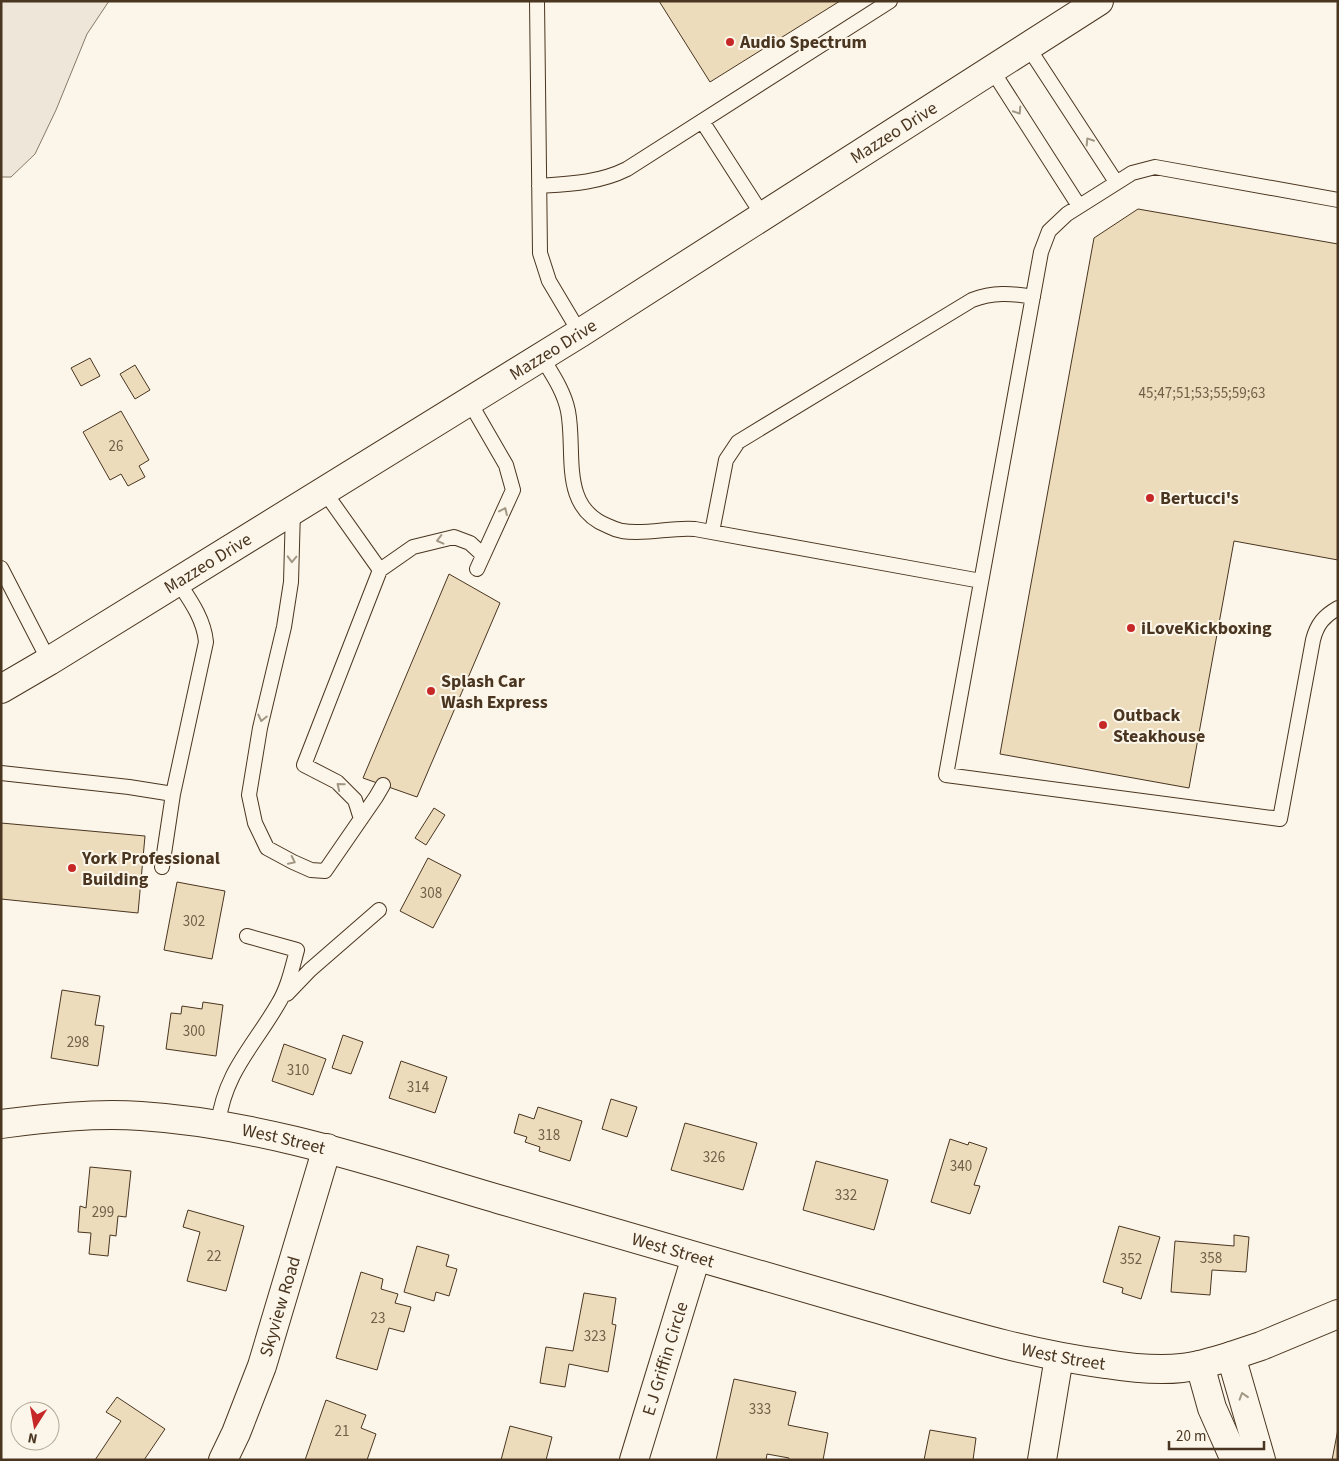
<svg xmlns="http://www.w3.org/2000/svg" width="1339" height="1461" viewBox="0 0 1339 1461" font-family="'Source Sans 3',sans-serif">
<rect width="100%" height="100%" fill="#fbf6e9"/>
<!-- green -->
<path fill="#ede6d9" stroke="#887966" d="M1,1H109L87,34L56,110L35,154L11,177H1Z"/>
<!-- building -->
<path fill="#ecdcbc" stroke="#4a3520" d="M659,1H840L710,82Z
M1138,209L1338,244V560L1234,541L1189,788L1000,754L1094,238Z
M90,358L100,376L81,386L71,368Z
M135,365L150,390L135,399L120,374Z
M121,411L149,460L139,466L145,477L128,486L121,474L110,480L83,432Z
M449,574L500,603L417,797L363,778Z
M434,808L445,815L426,845L415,838Z
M1,823L145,836L138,913L1,899Z
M428,858L461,875L433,928L400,911Z
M177,882L225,891L212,959L164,950Z
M62,990L100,996L95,1025L104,1026L98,1066L51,1058Z
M203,1002L223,1005L216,1056L166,1049L171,1013L181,1014L182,1006L202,1009Z
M343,1035L363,1042L351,1074L332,1068Z
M284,1044L326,1059L313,1095L272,1081Z
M401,1061L447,1077L435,1113L389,1098Z
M611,1099L637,1107L627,1137L602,1129Z
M538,1107L582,1121L570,1161L539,1151L540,1147L525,1142L527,1137L514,1133L519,1114L534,1119Z
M685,1123L757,1143L743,1190L671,1170Z
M950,1139L968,1145L969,1142L987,1148L974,1185L980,1186L970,1214L931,1202Z
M816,1161L888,1180L874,1230L803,1210Z
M90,1167L131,1171L126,1217L118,1216L116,1236L110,1235L108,1256L89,1254L91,1233L78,1232L80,1206L86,1208Z
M188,1210L244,1226L226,1291L187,1281L200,1232L183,1227Z
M1119,1226L1160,1237L1141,1299L1122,1293L1123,1288L1103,1282Z
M1234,1235L1249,1237L1246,1272L1212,1270L1210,1295L1171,1292L1175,1241L1234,1246Z
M417,1246L449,1255L446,1266L457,1269L449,1296L436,1292L434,1301L404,1292Z
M361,1272L383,1279L381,1289L398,1294L395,1303L411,1307L404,1332L389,1328L377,1370L336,1358Z
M584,1293L616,1298L612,1324L616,1325L608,1372L569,1364L565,1387L540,1383L546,1347L573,1351Z
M734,1379L796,1392L788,1425L828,1433L823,1460H789V1458L767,1454L766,1460H716Z
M117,1397L165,1429L144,1460H95L121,1421L106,1412Z
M326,1400L366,1415L361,1428L376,1434L367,1460H305Z
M510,1426L552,1437L546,1460H501Z
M1338,1429V1460H1332Z
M930,1430L976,1438L973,1460H924Z"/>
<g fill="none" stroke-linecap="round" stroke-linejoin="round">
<defs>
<path id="service" d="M537,1L540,253L549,281L580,333
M1028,47L1116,182
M992,70L1079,206
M702,121L763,216
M539,186C569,184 599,183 627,169L890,1
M1338,200L1155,167L1132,173L1067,214L1049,231L1041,252L946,775L1280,819L1313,640C1317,624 1324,616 1338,608
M541,356C552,374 564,391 568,411C576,452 559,507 608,526C612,528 617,530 622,531C646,535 671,527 695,529L981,581
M469,401L506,465L513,490L477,569
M324,491L380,570L413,547L454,537L470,543L483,555
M293,510L291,582L284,627L260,728L249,795L255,823L267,848L293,862L311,870L325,871L376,797L383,785
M712,532L726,460L738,442L972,300C993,292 1011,293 1033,297
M1,568L49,661
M1,773L129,787L173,794
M361,819L355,800L337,782L304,765L380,570
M162,867L173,794L206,642C204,619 190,600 178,582
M287,994L310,970L379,910
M218,1124C225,1072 253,1047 278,1004C288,988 292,968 297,950L247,936"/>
<g id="minor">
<path id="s1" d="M223,1460L236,1433L262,1366L327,1148"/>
<path id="s2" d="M634,1460L696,1257"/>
<path d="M1042,1460L1059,1357"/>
</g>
<path id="tertiary" d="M1231,1356L1261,1346L1338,1314"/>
<g id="secondary">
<path id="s3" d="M1,689L49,661L580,333L1099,1"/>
<path id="s4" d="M1,1124C47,1118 94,1113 141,1116C266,1124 385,1166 505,1201C627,1237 749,1272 871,1307C948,1329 1026,1354 1106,1364C1131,1368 1156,1371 1182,1368C1199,1366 1215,1361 1231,1356L1261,1460"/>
<path d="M1200,1365L1212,1408L1235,1460"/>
</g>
</defs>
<!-- service casing -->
<use href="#service" stroke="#4a3520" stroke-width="16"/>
<!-- minor casing -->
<use href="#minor" stroke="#4a3520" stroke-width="30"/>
<!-- tertiary casing -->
<use href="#tertiary" stroke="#4a3520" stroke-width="30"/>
<!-- secondary casing -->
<use href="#secondary" stroke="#4a3520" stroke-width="30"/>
<!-- service -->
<use href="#service" stroke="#fbf6e9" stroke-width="14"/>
<!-- minor -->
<use href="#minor" stroke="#fbf6e9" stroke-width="28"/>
<!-- tertiary -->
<use href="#tertiary" stroke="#fbf6e9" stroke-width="28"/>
<!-- secondary -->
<use href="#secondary" stroke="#fbf6e9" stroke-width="28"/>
</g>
<!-- one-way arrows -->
<defs><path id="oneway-chevron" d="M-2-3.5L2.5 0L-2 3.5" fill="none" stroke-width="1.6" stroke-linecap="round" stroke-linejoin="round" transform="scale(1.25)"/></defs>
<g stroke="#a29684">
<use href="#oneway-chevron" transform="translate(1018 111) rotate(57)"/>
<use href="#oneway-chevron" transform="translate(1089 141) rotate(-123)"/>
<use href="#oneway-chevron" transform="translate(504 511) rotate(-65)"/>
<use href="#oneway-chevron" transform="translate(440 540) rotate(166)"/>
<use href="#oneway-chevron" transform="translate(292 559) rotate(92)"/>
<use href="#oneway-chevron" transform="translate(262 718) rotate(103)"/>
<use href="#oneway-chevron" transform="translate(340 786) rotate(-141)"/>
<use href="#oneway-chevron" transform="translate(292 861) rotate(26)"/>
<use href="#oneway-chevron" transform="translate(1243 1396) rotate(-107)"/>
</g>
<!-- markers -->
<g fill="#c62828" stroke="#fbf6e9" stroke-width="2">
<circle cx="730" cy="42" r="5"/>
<circle cx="1150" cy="498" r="5"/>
<circle cx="1131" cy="628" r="5"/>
<circle cx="431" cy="691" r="5"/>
<circle cx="1103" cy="725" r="5"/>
<circle cx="72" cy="868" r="5"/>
</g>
<g text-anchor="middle" stroke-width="4" stroke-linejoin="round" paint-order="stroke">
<!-- number labels -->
<g font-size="15" fill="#725f47">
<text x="1202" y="398">45;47;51;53;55;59;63</text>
<text x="116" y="451">26</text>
<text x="431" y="898">308</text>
<text x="194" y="926">302</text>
<text x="194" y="1036">300</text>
<text x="78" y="1047">298</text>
<text x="298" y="1075">310</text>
<text x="418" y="1092">314</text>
<text x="549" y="1140">318</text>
<text x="714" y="1162">326</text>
<text x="961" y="1171">340</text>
<text x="846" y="1200">332</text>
<text x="103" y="1217">299</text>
<text x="214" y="1261">22</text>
<text x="1211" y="1263">358</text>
<text x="1131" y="1264">352</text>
<text x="378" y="1323">23</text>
<text x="595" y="1341">323</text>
<text x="760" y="1414">333</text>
<text x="342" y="1436">21</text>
</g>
<!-- poi labels -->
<g font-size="18" font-weight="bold" fill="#4a3520" stroke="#fbf6e9" text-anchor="start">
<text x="740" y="48">Audio Spectrum</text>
<text x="1160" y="504">Bertucci's</text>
<text x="1141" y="634">iLoveKickboxing</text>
<text x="441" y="687">Splash Car<tspan x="441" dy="21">Wash Express</tspan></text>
<text x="1113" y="721">Outback<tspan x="1113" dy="21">Steakhouse</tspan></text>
<text x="82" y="864">York Professional<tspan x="82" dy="21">Building</tspan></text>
</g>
<!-- street labels -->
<g font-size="18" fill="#4a3520" stroke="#fbf6e9">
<text dy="6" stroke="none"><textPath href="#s3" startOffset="1052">Mazzeo Drive</textPath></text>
<text dy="6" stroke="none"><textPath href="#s3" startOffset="648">Mazzeo Drive</textPath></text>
<text dy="6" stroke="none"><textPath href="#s3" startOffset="242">Mazzeo Drive</textPath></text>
<text dy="6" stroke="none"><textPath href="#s4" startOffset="285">West Street</textPath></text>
<text dy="6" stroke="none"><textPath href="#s4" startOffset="690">West Street</textPath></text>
<text dy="6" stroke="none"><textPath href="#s1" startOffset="164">Skyview Road</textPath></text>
<text dy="6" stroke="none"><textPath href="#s4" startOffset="1095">West Street</textPath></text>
<text dy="6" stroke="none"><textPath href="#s2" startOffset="106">E J Griffin Circle</textPath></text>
</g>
</g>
<!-- border -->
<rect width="1339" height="1461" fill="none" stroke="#4a3520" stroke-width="5"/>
<!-- north arrow -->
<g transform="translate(35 1426) rotate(191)"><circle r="24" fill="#fbf6e9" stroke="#b4a999"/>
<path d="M0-4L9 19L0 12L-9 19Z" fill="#c62828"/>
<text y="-8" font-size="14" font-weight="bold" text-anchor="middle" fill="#4a3520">N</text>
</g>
<!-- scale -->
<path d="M1169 1441v8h95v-8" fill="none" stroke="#4a3520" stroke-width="2.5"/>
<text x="1176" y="1441" font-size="15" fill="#4a3520" stroke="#fbf6e9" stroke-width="4" paint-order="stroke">20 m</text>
</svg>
